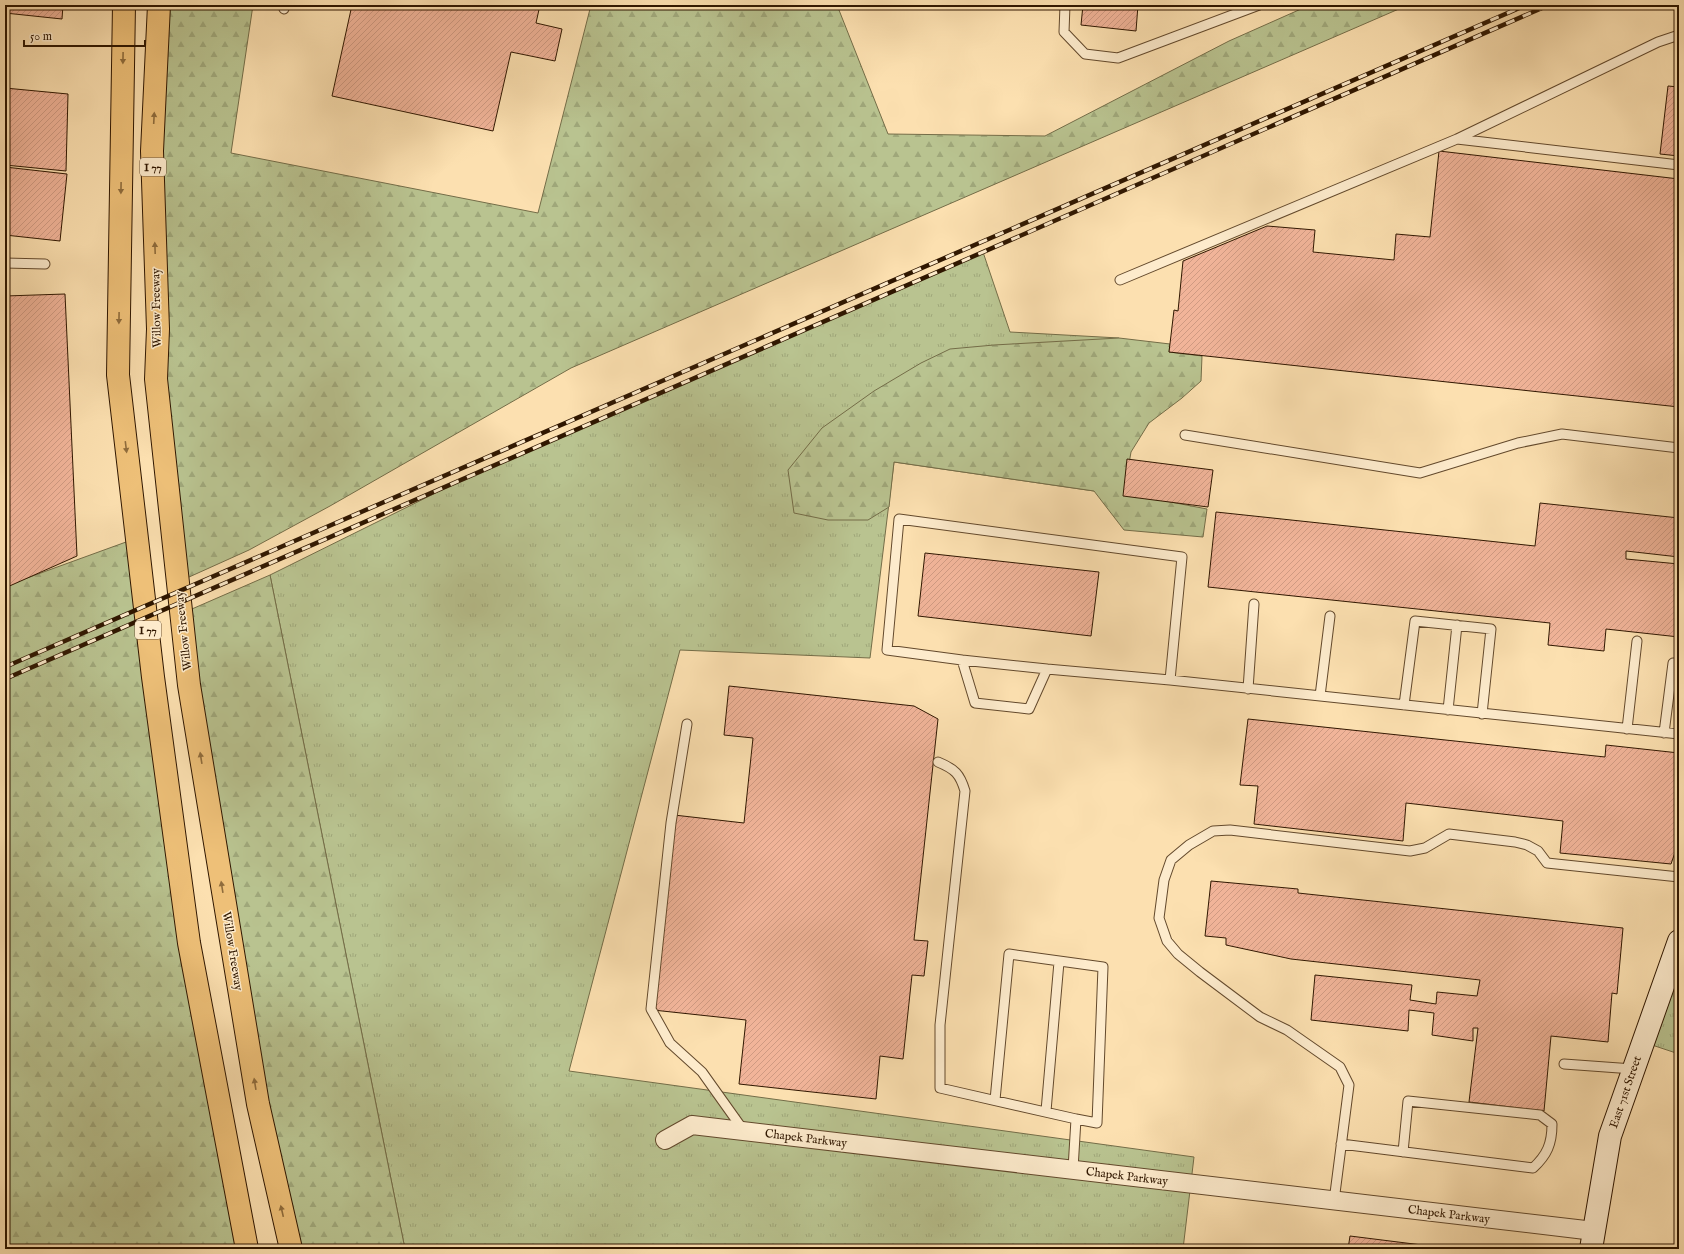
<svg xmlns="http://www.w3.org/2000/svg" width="1684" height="1254" viewBox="0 0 1684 1254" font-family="'IM FELL English',serif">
<defs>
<pattern id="grass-tufts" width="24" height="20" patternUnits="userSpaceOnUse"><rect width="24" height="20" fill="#b9c390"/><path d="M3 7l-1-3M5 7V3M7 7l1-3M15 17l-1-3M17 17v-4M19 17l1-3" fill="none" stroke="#9fa77a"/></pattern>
<pattern id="forest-firs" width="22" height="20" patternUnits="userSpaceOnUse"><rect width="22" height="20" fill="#b9c390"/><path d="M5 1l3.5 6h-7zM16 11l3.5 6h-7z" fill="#9fa77a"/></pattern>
<pattern id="building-hatch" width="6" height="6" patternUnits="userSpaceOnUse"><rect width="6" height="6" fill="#f1b499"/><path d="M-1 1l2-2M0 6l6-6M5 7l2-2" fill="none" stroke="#cf9a82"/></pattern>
</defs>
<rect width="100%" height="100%" fill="#fce0b0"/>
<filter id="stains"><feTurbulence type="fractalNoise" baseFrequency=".005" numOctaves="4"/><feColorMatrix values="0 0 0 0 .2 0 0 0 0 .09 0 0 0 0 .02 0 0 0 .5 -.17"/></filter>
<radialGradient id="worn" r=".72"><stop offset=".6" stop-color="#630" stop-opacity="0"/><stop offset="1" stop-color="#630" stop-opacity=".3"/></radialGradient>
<!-- grass -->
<path fill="url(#grass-tufts)" stroke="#746d48" d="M983,252L1010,332L1119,338L1094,491L894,462L870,658L680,650L569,1071L1194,1157L1183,1249H405L270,575L474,474Z
M1679,941V1054L1643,1042Z"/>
<!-- forest -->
<path fill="url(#forest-firs)" stroke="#746d48" d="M159,5H253L231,153L538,213L591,5H837L888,134L1045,136L1229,41L1310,5H1408L571,368L330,506L249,550L178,582L156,379Z
M1119,338L1170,344L1169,352L1202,356L1201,381L1182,398L1149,423L1131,452L1125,487L1155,499L1207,509L1203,537L1124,530L1094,491L894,462L889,507L868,520H828L794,513L788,470L822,428L874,391L921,363L950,349L994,345Z
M137,538L247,1249H5V586Z
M270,575L405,1249H291L185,612Z"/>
<!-- building -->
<path fill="url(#building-hatch)" stroke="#301700" d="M5,5H63L62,19L5,13Z
M352,5H540L536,23L562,29L555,61L511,52L493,131L332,96Z
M1083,5H1138L1136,31L1081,25Z
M1668,86L1679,87V156L1660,154Z
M5,88L68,94L66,171L5,165Z
M1439,151L1679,179V407L1169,352L1174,310L1178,311L1183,261L1267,226L1315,230L1313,252L1394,260L1396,234L1430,237Z
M5,167L67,174L60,241L5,235Z
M65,294L77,556L5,588V296Z
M1127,459L1213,470L1208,507L1123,496Z
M1540,503L1679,518V557L1626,551V559L1679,564V637L1606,629L1604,651L1548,645L1550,623L1208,587L1216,512L1535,546Z
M925,553L1099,572L1091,636L918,616Z
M729,686L914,706L938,719L914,940L928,941L924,976L912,975L903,1059L880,1056L876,1099L739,1084L746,1020L653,1010L674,815L744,823L753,738L724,735Z
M1248,719L1605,757L1606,745L1679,753V841L1671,864L1560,853L1563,821L1406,803L1403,841L1254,824L1258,786L1240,785Z
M1211,881L1298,889V893L1623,928L1617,994L1612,993L1608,1042L1551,1036L1544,1111L1469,1102L1478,1028H1473V1041L1432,1035L1434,1013L1409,1010L1408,1031L1311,1020L1315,975L1412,985L1410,1000L1436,1004L1437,992L1477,996L1480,980L1291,959L1226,945V938L1205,936Z
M1350,1236L1446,1248L1348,1249Z"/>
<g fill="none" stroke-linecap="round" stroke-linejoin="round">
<defs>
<path id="service" d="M1065,5L1064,32L1085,54L1118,58L1259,5
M284,9L285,5
M1457,139L1679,165
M5,263L45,264
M1120,280L1457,139L1658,42L1679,35
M1185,435L1420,473L1518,443L1562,434L1679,448
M962,660L1047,669
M1170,680L1182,557L899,519L887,650L962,660L975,703L1029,709L1047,669L1170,680L1679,734
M1248,689L1254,604
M1320,696L1330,616
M1404,705L1415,621L1491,629L1482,714
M1448,710L1457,625
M687,724L671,823L651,1009L670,1043L702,1072L744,1131
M1627,729L1637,641
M1664,733L1673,663L1679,664
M938,762C955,769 960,774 965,791L940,1025V1088L1076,1119L1073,1169
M1564,1064L1633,1069
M995,1100L1009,954L1103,967L1097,1123L1076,1119
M1046,1111L1059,962
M1341,1144L1533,1168C1547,1155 1552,1144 1552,1124L1540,1115L1408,1101L1403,1152
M1334,1201L1349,1085L1340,1067L1287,1030L1260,1017L1200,972L1178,954L1167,941L1159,918L1164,880L1171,860L1189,845L1213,831L1230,830L1410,851L1425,848L1449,834L1515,842L1527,845L1538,851L1547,863L1679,877"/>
<path id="minor" d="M665,1140L692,1125L1594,1231"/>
<path id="secondary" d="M1591,1249L1610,1136L1679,941"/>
<path id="motorway" d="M124,5L118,375L153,677L189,943L247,1249
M159,5L152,151L158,329L156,379L189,685L258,1104L291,1249"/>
</defs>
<!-- service casing -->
<use href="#service" stroke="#63492c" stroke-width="11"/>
<!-- minor casing -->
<use href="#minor" stroke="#63492c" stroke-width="20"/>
<!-- secondary casing -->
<use href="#secondary" stroke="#301700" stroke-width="24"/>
<!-- motorway casing -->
<use href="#motorway" stroke="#301700" stroke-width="24"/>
<!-- service -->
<use href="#service" stroke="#fdebcc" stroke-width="9"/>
<!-- minor -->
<use href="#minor" stroke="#fdebcc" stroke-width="18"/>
<!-- secondary -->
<use href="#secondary" stroke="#fdebcc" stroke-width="22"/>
<!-- motorway -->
<use href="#motorway" stroke="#eec078" stroke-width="22"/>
<defs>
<path id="rail" d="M5,667L1526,5
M5,679L1549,5"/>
</defs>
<!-- rail casing -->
<use href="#rail" stroke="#301700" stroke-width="4.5"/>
<!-- rail -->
<use href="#rail" stroke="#fdebcc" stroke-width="3" stroke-dasharray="9" stroke-linecap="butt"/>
</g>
<!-- one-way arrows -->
<defs><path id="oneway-solid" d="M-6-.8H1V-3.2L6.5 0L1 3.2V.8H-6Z"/></defs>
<g fill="#8f6c3c">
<use href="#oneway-solid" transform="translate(123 58) rotate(91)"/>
<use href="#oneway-solid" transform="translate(154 118) rotate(-87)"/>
<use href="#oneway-solid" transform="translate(121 188) rotate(91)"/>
<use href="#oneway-solid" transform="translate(155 248) rotate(-92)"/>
<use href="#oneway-solid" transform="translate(119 318) rotate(91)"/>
<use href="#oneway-solid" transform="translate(126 447) rotate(83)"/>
<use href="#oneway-solid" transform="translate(201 758) rotate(-99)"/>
<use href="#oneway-solid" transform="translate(222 887) rotate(-99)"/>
<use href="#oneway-solid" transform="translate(255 1084) rotate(-99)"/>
<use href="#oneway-solid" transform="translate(282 1211) rotate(-103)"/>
</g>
<g text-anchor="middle" stroke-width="3" stroke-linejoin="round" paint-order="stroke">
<!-- shield labels -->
<g fill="#fdebcc" stroke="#6e573d" stroke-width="1">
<rect x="140" y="158" width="26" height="18" rx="3"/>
<rect x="135" y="621" width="26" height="18" rx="3"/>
</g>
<g font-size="11" font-weight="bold" fill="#301700">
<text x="153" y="171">I 77</text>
<text x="148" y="634">I 77</text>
</g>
<!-- street labels -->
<g font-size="12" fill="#301700" stroke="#fdebcc">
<text transform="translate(156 308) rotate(-91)" y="4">Willow Freeway</text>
<text transform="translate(183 631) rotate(-96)" y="4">Willow Freeway</text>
<text transform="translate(233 951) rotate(81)" y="4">Willow Freeway</text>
<text transform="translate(1625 1092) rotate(-71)" y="4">East 71st Street</text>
<text transform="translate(806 1138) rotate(7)" y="4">Chapek Parkway</text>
<text transform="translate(1127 1176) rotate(7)" y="4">Chapek Parkway</text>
<text transform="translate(1449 1214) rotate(7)" y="4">Chapek Parkway</text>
</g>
</g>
<!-- margin -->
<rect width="1684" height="1254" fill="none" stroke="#fce0b0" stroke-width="20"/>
<rect x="6" y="6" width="1672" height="1242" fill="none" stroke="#301700" stroke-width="2"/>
<rect x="10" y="10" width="1664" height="1234" fill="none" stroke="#301700"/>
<!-- scale -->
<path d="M24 40v6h121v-6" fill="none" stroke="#301700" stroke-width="2"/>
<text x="30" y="40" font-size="12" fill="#301700" stroke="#fdebcc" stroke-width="3" paint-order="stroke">50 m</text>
<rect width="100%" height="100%" filter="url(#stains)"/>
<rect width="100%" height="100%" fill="url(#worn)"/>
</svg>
